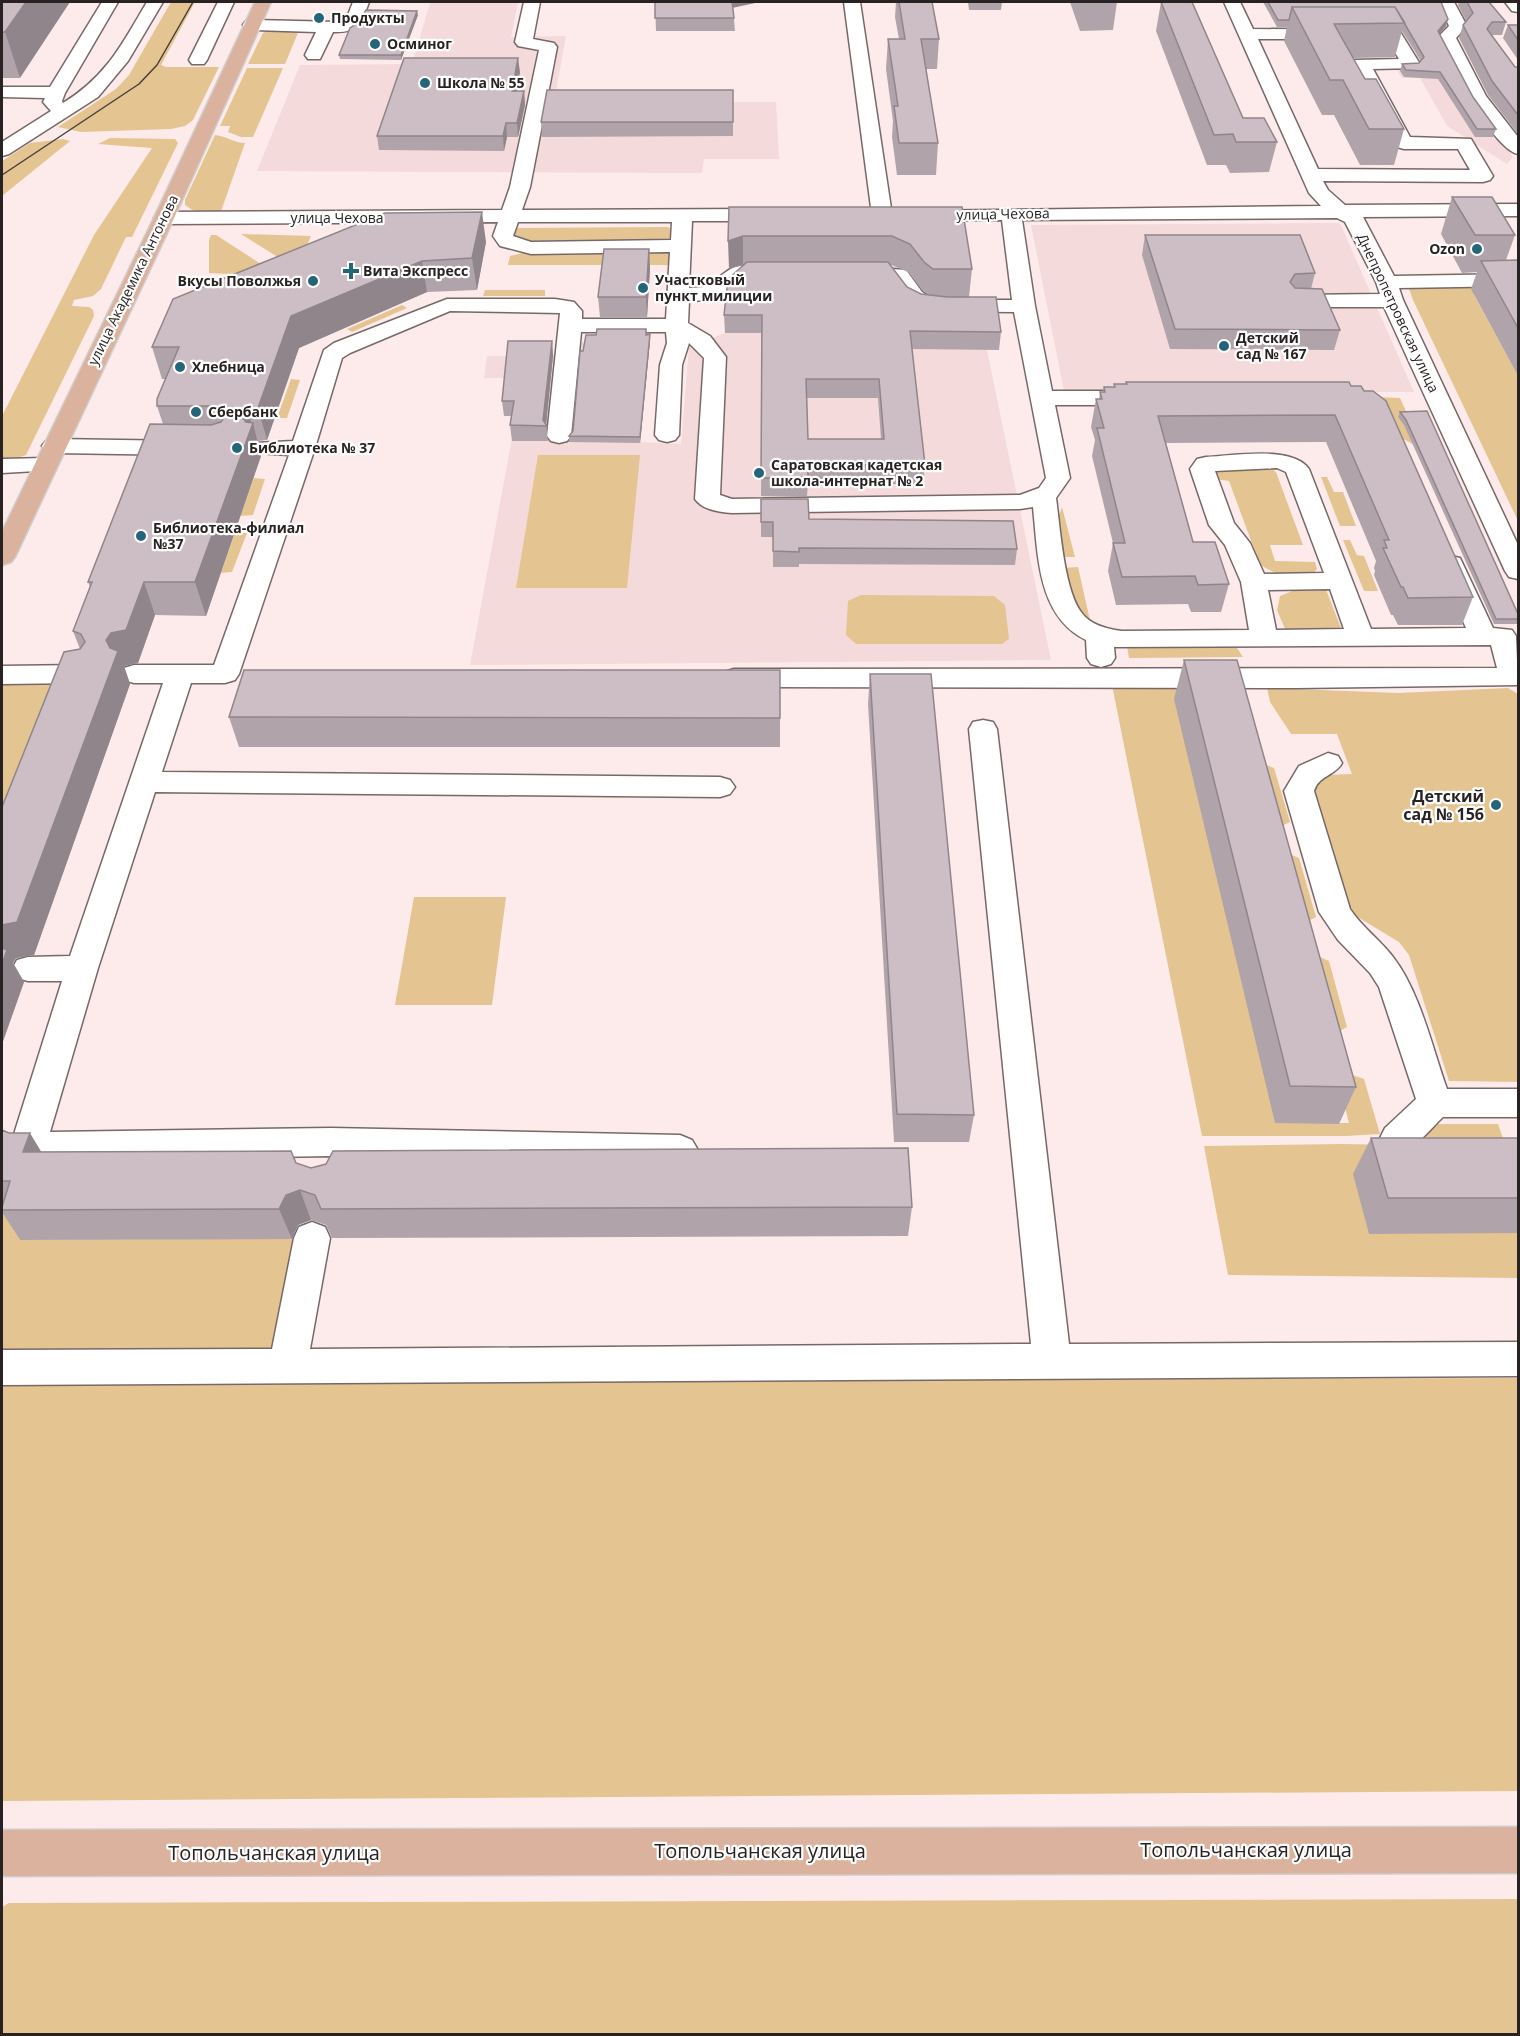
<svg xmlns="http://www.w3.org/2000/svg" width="1520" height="2036" viewBox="0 0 1520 2036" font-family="'Open Sans',sans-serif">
<rect width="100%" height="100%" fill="#fdebeb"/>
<!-- built -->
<path fill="#f4dada" d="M430,3H518L511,37L566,36L554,103L776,102L779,159H704L702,173L257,171L300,65L412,64Z
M1407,54H1444L1513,157L1507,164L1447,126L1420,78H1402L1394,66Z
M1340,223L1414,392L1064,391L1031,225Z
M726,301L987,350L1051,660L470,665L516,417L507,378H484L487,356H549L586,341L650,340L640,442L681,444L689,347L725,333Z"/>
<!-- green -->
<path fill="#e4c490" d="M171,2H195L161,65L166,67H219L193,120L185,126L171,129L81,132L58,127L116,89L129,75Z
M300,28L285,64H248L263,33L268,30Z
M247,68H283L253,137H241L228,132L230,126H220Z
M215,135C227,136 234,143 245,143L220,214L197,213L185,205V200Z
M110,138L175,139L178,143L132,237H126L101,289L93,296L74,300L72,306L89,307L93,310L94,316L26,455L2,463V416L94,235L152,148L98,144Z
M63,139L70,141L2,196V161L30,143Z
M668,227L672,230L669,240C639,241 535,250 515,236L514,228Z
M241,234L311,236L297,269Z
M211,235H216L281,277L209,273V240Z
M660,251L670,255L672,265H508L510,256L523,253Z
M1410,285H1509L1474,295L1518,376V521L1413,300L1409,289Z
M485,290H545V296H483Z
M402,305L407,308L352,332L347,329Z
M291,379L300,380L287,418H277Z
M1376,397L1400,398L1417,435L1416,446L1398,436Z
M538,455H640L627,588H516Z
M1269,467L1276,472L1303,545H1270L1275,561L1315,562L1317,569L1313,573L1279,575L1260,565L1229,481L1215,479L1211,469Z
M1321,477H1327L1334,492H1343L1356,526H1340Z
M254,478L265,479L253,515L240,516Z
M1062,507L1075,557H1059L1056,524Z
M235,533H247L232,572L221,573Z
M1343,540H1350L1357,555L1364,556L1378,591H1364Z
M1078,567L1091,625L1082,619L1062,568Z
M1325,587L1341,628L1339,631L1290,632L1285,629L1277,610L1280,596L1300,588Z
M861,595L994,596L1005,605L1009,639L1002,644H856L846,635L848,601Z
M1235,645L1243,657L1129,658L1127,646Z
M2,681H79L2,881Z
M1112,685L1243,686L1275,1123H1349L1335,1069L1364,1079L1380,1134L1346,1136H1202Z
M1267,688L1398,693L1508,688L1518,694V1082L1449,1081L1409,955L1399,942L1351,913L1310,790L1325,775L1352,774L1337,734H1291L1270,702Z
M1251,759L1274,768L1290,822L1271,831Z
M1275,848L1299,858L1316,917L1297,927Z
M414,897H506L492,1005H395Z
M1304,950L1329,961L1347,1027L1327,1038Z
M1434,1124H1498L1512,1164H1433L1424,1135Z
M1342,1144L1398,1145L1518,1233V1278L1228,1275L1204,1146Z
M2,1211L20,1240L302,1238L280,1355L2,1357Z
M1518,1378V1791L2,1801V1383Z
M1518,1899V2034H2V1907L9,1903Z"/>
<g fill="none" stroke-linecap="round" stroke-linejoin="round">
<defs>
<path id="minor" d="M102,2H118L65,93L62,101L63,103C107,76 122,44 147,2H163L128,61L98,97L9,154L2,156V142L51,111L43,102L45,98L2,97V87H50Z
M218,2H234L207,60L204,64H192L189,60Z
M353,2H369C361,24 359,33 333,32L320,59H308L305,55L316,32L252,30L246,29L243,25L246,21L252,20L340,22L346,20Z
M524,2H540L533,39L554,43L557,47L530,187L522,210L774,209L781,211L784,215L781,219L774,221H692L689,288C716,287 707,285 726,272C738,262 762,264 776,268L780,272L776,276L741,279C723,299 715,300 689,301L688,323L710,336L726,357L720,495L732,499L1020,495L1039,488L1046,478L1014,312L924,311L906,301L893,280L846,276L842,272L846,268L853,266L906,270L922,292L934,300H1012L1002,220L918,221L911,219L908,215L911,211L1321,206L1309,193L1224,2H1240L1253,29L1399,30L1420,64L1417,68L1373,69L1410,137L1471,139L1493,176L1490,180L1483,182L1323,181L1328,190L1345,205L1518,204V216L1363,217L1394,276L1518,274V286L1399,288L1403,300L1518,545V579L1509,577L1505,571L1384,307H1298L1290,306L1287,301L1290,296L1298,295L1380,294L1376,282L1345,222L1337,218L1022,220L1035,306L1052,391H1145L1153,393L1157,398L1153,403L1145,405H1055L1070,478L1056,498C1060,527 1064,589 1081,612C1090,625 1107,629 1122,631L1249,630L1241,582L1225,545L1209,525L1190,469L1197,459L1206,457C1233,456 1292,445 1309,469L1371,629L1466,628L1438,564L1442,558L1451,556L1460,558L1493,628L1512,630L1516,636L1518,685L1297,688L734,687L724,684L720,678L724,672L734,669L1497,668L1491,645L1114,647L1115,658L1111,664L1101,667L1091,664L1087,658L1086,640C1037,616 1038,554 1033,507L1020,509L732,513C719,512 703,510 695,499L704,358L689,343L682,365L679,435L675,440L667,442L659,440L655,435L660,365L667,343L666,332H581L571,436L567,441L559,443L551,441L547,436L560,313L450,311L350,353L342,358L315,448L239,674L235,680L225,683H191L162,772L720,777L730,780L735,787L730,794L720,797L155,792L98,968L50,1132L331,1128L680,1135L692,1140L698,1150L692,1160L680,1165L331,1156L28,1161L16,1157L10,1147L62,981H28L17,978L12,969L17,960L28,957L70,956L163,683H134L124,680L120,674L124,668L134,665H214L289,455L256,453L252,448L256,443L293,441L324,350L334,343L447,299H555L574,302L582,311V319H666L670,252L531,254L500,246L493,236L498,222L164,224L157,222L154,218L157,214L164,212L502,210L510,187L539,50L518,46L515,42ZM1258,39H1387L1399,59L1355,60L1352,64L1395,143L1397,147L1404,149H1458L1470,170L1318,169ZM518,222H672L671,240L531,242L513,236ZM1277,468L1286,472L1324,573L1264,574L1250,543L1234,523L1215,471ZM1330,589L1344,629L1276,630L1268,590Z
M844,2H860L892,215L889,219H875L872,215Z
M1438,2H1454L1467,26L1456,38L1486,96L1518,137V154C1492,148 1449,62 1438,37L1449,26Z
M1505,2H1518V12L1512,11Z
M54,439L185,441L193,443L197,448L193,453L185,455L54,453L46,451L42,446L46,441Z
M45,458L54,460L57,465L54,470L2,473V459Z
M82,665L92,668L96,674L92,680L82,683L2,684V666Z
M983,720L993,722L997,729L1069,1344L1518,1342V1376L2,1385V1350L272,1349L294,1238L299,1227L312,1222L325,1227L330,1238L310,1349L1031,1344L969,729L973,722Z
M1328,753L1338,756L1342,763C1335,776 1319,775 1314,791L1350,909C1362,927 1380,940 1393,957C1420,992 1432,1047 1447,1089H1518V1117H1443C1425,1134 1411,1157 1385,1148L1380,1138L1385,1128L1416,1099L1379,987L1370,973L1338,940L1319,912L1284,791L1299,766Z"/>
<path id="major" d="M255,2H271L174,218L15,557L11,562L2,565V532L154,218Z
M1518,1827V1873L2,1876V1830Z"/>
</defs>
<!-- minor casing -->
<use href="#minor" stroke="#776868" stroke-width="3"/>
<!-- major casing -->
<use href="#major" stroke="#d0cece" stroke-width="3"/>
<!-- minor -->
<use href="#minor" fill="#fff" fill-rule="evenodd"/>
<!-- major -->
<use href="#major" fill="#dab29d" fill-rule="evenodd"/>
<!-- tram -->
<path stroke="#473f3f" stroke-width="1.5" d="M2,175L139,84L157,65L193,2"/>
</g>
<!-- wall -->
<path fill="#b0a3a9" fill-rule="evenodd" d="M2,2L20,78H2Z
M655,2L733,8L735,31H656Z
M896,2H932L939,39L937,69H926L938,143L936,175H897L892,137L893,121L886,69L888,39H899L895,17Z
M968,2H1002L1001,10H969Z
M1070,2H1117L1113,30L1080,31Z
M1161,2L1243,118L1277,142L1269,172L1230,173L1226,165H1207L1156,31Z
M1263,2H1441L1448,19L1446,26L1439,34L1473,97L1496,129L1493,137H1475L1438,79L1404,77L1400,71L1402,64L1419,63L1421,61L1402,31L1395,57L1353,58L1365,79L1404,129L1394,165H1360L1334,115H1322L1284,41L1287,27H1277Z
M1459,2H1489L1506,22L1502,35H1492L1515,67H1518V134L1488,95L1459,38L1463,25L1466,21L1458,5Z
M418,15L401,60L340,59L339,55Z
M1508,25H1518V60L1503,38Z
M520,72L516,91H524L525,105L518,137H507L504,151L379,150L377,136Z
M733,90V136L542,137L541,122Z
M1452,197L1515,235L1506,260H1518V376L1471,289L1477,272L1462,273L1441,234Z
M729,207H962L972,269L969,297L1001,332L999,350L912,349L925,465L923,484H808L807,496H761L762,333H725L724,315L745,264L729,269ZM889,264L908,272L922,290L929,295L921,294L907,287ZM807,398H878L881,439H808Z
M1145,235L1315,273L1311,289L1340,330L1334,350L1170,349L1142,255Z
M486,242L477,290L427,292L299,348L267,440L258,441L261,456L206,616L155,615L138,663L124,666L130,684L34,955L16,958L13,963L24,982L2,1044V807L80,649L73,631L90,587L88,582L163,424L157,406L166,379H162L152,347L173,299Z
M649,249L650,269L647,317H600L598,297Z
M646,335L650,340L640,443L569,442V436L573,431Z
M552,341L553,356L546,424L548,441H512L510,425L511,416H504L502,401Z
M1126,382L1351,386L1473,597L1462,625H1398L1393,615H1391L1374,575L1375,571L1374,568L1376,561L1326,442L1166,443L1193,542L1229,584L1221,612H1191L1188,604L1116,605L1108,571L1113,543L1092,456L1095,440L1091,427L1096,399H1099L1100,392H1103L1104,387H1114V384H1126Z
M1427,411L1518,614V624H1494L1404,425L1398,417L1400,412Z
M761,499L809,519L1017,549L1015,565L799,564V567H773V537H761Z
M1184,660L1356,1087L1339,1124L1275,1123L1174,699Z
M870,674L974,1115L969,1142H894L868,704Z
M229,717L780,718V747H239Z
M2,1130L41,1152L296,1163L311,1168L912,1207L908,1236L332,1238L326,1225L311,1220L298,1225L292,1239L20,1240L2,1212Z
M1371,1138H1518V1233L1369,1234L1353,1174Z"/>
<!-- shaded-wall -->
<path fill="#90858a" d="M26,2H70L20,78L5,32Z
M732,2H760L732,8Z
M417,11L418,15L401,60V55Z
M1448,19L1446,26L1436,38L1438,31Z
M518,58L520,72L514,105L512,91Z
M524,91L525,105L518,137L517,123Z
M506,123L507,137L504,151L503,136Z
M482,212L486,242L477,290L472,258Z
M743,236V264L729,269L728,241Z
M649,249L650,269L647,317L646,297Z
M422,261L427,292L299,348L267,440L258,408L291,316Z
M650,334V340L640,443V437Z
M552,341L553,356L546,426L543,420Z
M247,408L252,426L253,423L261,456L206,616L195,582L241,416Z
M144,582L155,615L138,663L124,666L130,684L34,955L16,958L13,963L24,982L2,1044V925L106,640Z
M30,1133L48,1163L23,1152Z
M300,1190L311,1220L298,1225L292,1239L279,1209L286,1195Z"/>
<!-- building -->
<path fill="#cdbec5" stroke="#90858a" stroke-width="1.5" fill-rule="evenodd" d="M2,2H26L5,32H2Z
M655,2H732L734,18H655Z
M899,2H932L939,39H921L938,143H899L894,106H898L888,39H905Z
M1161,2H1192L1243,118H1264L1277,142H1236L1233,134L1214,135Z
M1268,2H1441L1448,19L1438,31L1473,97L1496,129H1477L1440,72L1406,70L1402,64L1419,63L1424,57L1395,7H1292L1289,20H1278Z
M1467,2H1489L1506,22H1492L1487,29L1515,67H1518V115L1492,81L1463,25L1473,13Z
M1292,7H1395L1405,23L1334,24L1365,79H1376L1404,129H1369L1343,80H1330Z
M366,10L417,11L401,55H339L350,28L359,22Z
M1508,25H1518V40Z
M404,58H518L512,91H524L517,123H506L503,136H377Z
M547,90H733V122H541Z
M1452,197H1492L1515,235H1475Z
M729,207H962L972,269H933L924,262L910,244L892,236H743L728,241Z
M482,212L472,258L422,261L291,316L258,408H247L241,416L246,422L253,423L195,582H144L126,630L111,633L106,640L110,648L118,651L17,922L2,925V807L64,652L80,649L85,642L81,634L73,631L92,582H88L150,424L211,425L221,422L225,416L221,409L211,406H157V399L179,347H152L173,299L385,213Z
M1145,235H1300L1315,273L1295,274L1290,282L1295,288L1322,289L1340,330L1175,329Z
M604,249H649L646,297H598Z
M1518,260V328L1481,261Z
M747,262H888L907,287L921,294L947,297H996L1001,332L910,331L925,465H808V477L761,478L762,315H724L728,279ZM806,379H879L884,439H808Z
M597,329H646V335L650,334L640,437L569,436L573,431L580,351H583L586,335H596Z
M508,341H552L543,420L547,426L510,425L514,401H502Z
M1126,382H1349L1351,386H1361L1364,391H1373L1386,401L1473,597L1408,598L1403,587H1401L1383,548H1387L1384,540H1389L1335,415L1158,416L1193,542H1215L1229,584L1198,585L1195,576L1122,577L1113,543H1125L1097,428H1104L1096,399H1102L1100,392H1105L1104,387H1115L1114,384H1127Z
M1427,411L1518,614V619H1496L1406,420L1400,412Z
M761,499H808L809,519L1013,521L1017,549L799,548V552L773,551V522H761Z
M1184,660H1237L1356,1087L1290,1086Z
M244,670H780V718L229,717Z
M870,674H931L974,1115L897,1114Z
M2,948L7,950L2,964Z
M2,1130L9,1133H30L23,1152L291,1151L296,1163L311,1168L326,1164L333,1151L908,1148L912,1207L321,1209L315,1195L300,1190L286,1195L279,1209L2,1210V1207L10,1181H2Z
M1371,1138H1518V1198H1388Z"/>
<!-- markers -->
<g fill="#256579" stroke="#fdfdfd" stroke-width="2">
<circle cx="319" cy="18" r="6"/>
<circle cx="375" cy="44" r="6"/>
<circle cx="425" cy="83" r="6"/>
<circle cx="1477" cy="249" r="6"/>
<path d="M348 262h6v6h6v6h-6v6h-6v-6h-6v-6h6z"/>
<circle cx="313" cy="281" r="6"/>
<circle cx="643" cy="288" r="6"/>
<circle cx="1224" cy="346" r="6"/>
<circle cx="180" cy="367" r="6"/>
<circle cx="196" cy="412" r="6"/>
<circle cx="237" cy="448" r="6"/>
<circle cx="759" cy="473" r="6"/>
<circle cx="141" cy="536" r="6"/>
<circle cx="1496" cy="805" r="6"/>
</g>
<g text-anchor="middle" stroke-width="4.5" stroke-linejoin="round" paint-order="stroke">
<!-- far-poi labels -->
<g font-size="14" font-weight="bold" fill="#282222" stroke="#fdfdfd" text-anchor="start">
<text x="331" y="23">Продукты</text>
<text x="387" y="49">Осминог</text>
<text x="437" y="88">Школа № 55</text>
<text x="1465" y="254" text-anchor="end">Ozon</text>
<text x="363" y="276">Вита Экспресс</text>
<text x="655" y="285">Участковый<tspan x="655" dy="16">пункт милиции</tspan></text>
<text x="301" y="286" text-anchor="end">Вкусы Поволжья</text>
<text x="1236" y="343">Детский<tspan x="1236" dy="16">сад № 167</tspan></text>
<text x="192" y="372">Хлебница</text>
<text x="208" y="417">Сбербанк</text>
<text x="249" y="453">Библиотека № 37</text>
<text x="771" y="470">Саратовская кадетская<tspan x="771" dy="16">школа-интернат № 2</tspan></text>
<text x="153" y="533">Библиотека-филиал<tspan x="153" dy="16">№37</tspan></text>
</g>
<!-- far-street labels -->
<g font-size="14" fill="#282222" stroke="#fdfdfd">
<text transform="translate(1003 214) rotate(-1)" y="5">улица Чехова</text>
<text x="337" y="223">улица Чехова</text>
<text transform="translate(133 280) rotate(-64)" y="5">улица Академика Антонова</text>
<text transform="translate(1398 313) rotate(65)" y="5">Днепропетровская улица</text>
</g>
<!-- poi labels -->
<g font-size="16" font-weight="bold" fill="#282222" stroke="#fdfdfd" text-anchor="end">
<text x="1484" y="802">Детский<tspan x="1484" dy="18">сад № 156</tspan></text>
</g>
<!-- near-street labels -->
<g font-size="20" fill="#282222" stroke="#fdfdfd">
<text x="1246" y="1857">Топольчанская улица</text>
<text x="760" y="1858">Топольчанская улица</text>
<text x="274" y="1860">Топольчанская улица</text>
</g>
</g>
<!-- border -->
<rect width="1520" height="2036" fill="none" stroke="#282222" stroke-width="6"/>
</svg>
